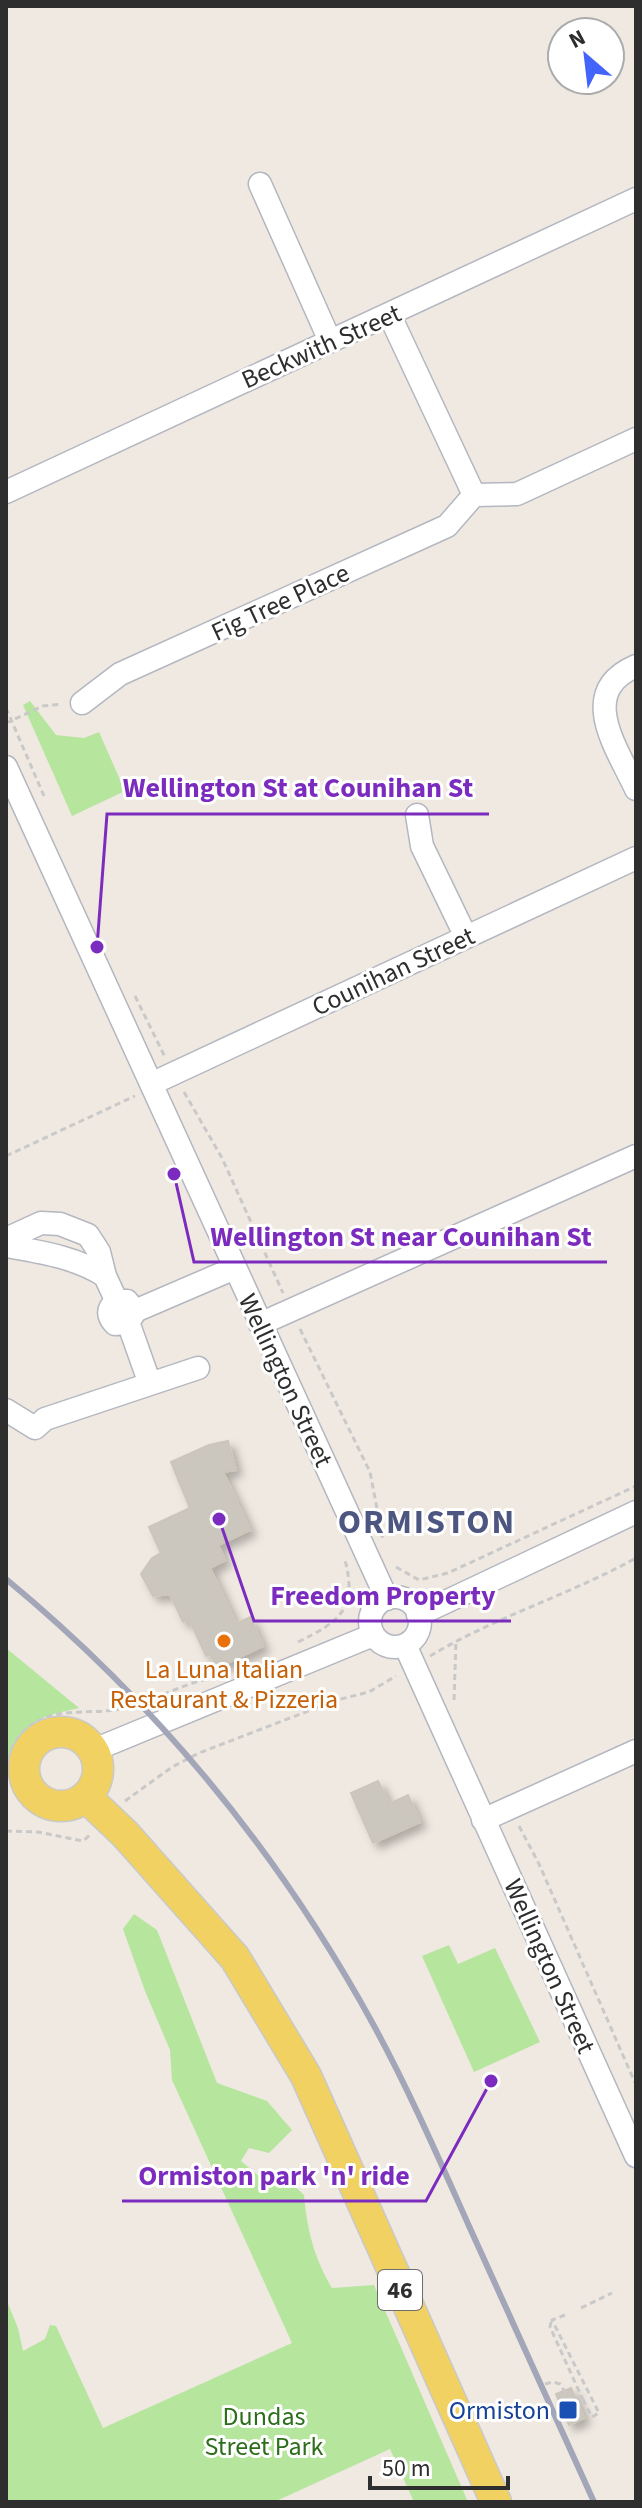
<svg xmlns="http://www.w3.org/2000/svg" width="642" height="2508" viewBox="0 0 642 2508" font-family="'Source Sans 3',sans-serif">
<defs>
<filter id="shadow"><feDropShadow dx="6" dy="6" stdDeviation="4" flood-color="#0004"/></filter>
</defs>
<rect width="100%" height="100%" fill="#efe9e1"/>
<!-- green -->
<path fill="#b6e59e" d="M30,701L56,735L84,738L99,732L125,791L72,816L23,705Z
M6,1648L79,1708C35,1718 20,1721 9,1768L6,1770Z
M134,1914L157,1930L217,2083L267,2101L292,2130L269,2153L249,2148L241,2161L261,2178L279,2171L304,2195C307,2229 314,2258 332,2288L374,2285L468,2502H414L390,2449L274,2502H6V2299L18,2328L23,2351L45,2339L50,2325L56,2326L103,2428L292,2343L172,2080L170,2050L145,1991L123,1929Z
M449,1945L458,1964L495,1948L540,2042L474,2072L422,1956Z"/>
<!-- building -->
<path fill="#cbc7bf" stroke="#cbc5ba" stroke-width="2" filter="url(#shadow)" d="M228,1441L236,1470L223,1472L250,1530L218,1545L225,1560L210,1568L236,1624L250,1617L263,1646L217,1668L210,1654L206,1656L189,1619L183,1622L170,1594L153,1596L141,1574L152,1558L161,1553L149,1527L190,1508L171,1462L209,1445Z
M378,1781L389,1804L408,1795L420,1822L373,1843L351,1793Z
M571,2388L584,2418L569,2425L556,2394Z"/>
<g fill="none" stroke-linecap="round" stroke-linejoin="round">
<defs>
<path id="minor" d="M260,184L330,341
M390,316L474,495L517,494L636,439
M6,492L636,199
M636,666C576,692 617,748 636,789
M82,703L120,674L447,526L474,495
M6,767L387,1599
M417,815L422,846L466,937
M151,1084L636,858
M6,1239L41,1223L60,1224L88,1235L99,1252L105,1276L117,1302
M6,1246C40,1252 76,1257 105,1276
M135,1311L127,1301C111,1300 103,1312 115,1324C125,1324 131,1321 135,1311L235,1268
M260,1324L636,1156
M150,1384L198,1368
M6,1410L35,1428L45,1419L150,1384L128,1322
M370 1622a25 25 0 1 1 50 0a25 25 0 1 1-50 0Z
M418,1615L636,1512
M405,1645L636,2156
M94,1750L373,1635
M483,1820L636,1751"/>
<path id="major" d="M24 1769a37 37 0 1 1 74 0a37 37 0 1 1-74 0Z
M86,1797L125,1834L235,1958L306,2076L496,2502"/>
</defs>
<!-- minor casing -->
<use href="#minor" stroke="#b4b7c1" stroke-width="25"/>
<!-- major casing -->
<use href="#major" stroke="#c9c9c9" stroke-width="33"/>
<!-- path -->
<path stroke="#c9c9c9" stroke-width="3" stroke-dasharray="6 4" stroke-linecap="butt" d="M6,708L44,796
M6,723L43,706L62,704
M135,996L165,1057
M184,1092L222,1158L283,1293
M6,1156L135,1096
M300,1329L370,1472L383,1540
M396,1567L419,1580L448,1573L636,1486
M298,1642C339,1622 358,1609 345,1560
M430,1656C495,1617 569,1595 636,1558
M454,1700L456,1640
M6,1759C11,1752 13,1743 19,1737C48,1701 91,1718 130,1707C159,1698 184,1683 213,1678
M125,1801L172,1767L199,1753L337,1700L369,1692L396,1676
M519,1826L539,1864L636,2085
M6,1831L38,1832L83,1841L91,1834
M581,2308L612,2293
M551,2322L550,2327L583,2400
M545,2384L553,2382L560,2384L572,2404L583,2400L592,2417L599,2413L552,2320L565,2315"/>
<!-- minor -->
<use href="#minor" stroke="#fff" stroke-width="22"/>
<!-- major -->
<use href="#major" stroke="#f2d163" stroke-width="30"/>
<!-- rail -->
<path stroke="#a3a6b8" stroke-width="6" d="M6,1579C156,1703 280,1854 373,2024C409,2090 439,2159 469,2226C511,2318 552,2410 594,2502"/>
</g>
<!-- markers -->
<circle fill="#e8710a" stroke="#fff" stroke-width="3" cx="224" cy="1641" r="8"/>
<rect fill="#1a4fb4" stroke="#fff" stroke-width="3" x="558" y="2400" width="20" height="20" rx="4"/>
<g text-anchor="middle" stroke-width="6" stroke-linejoin="round" paint-order="stroke">
<!-- shield labels -->
<rect fill="#fff" stroke="#6d6d6d" stroke-width="2" x="378" y="2270" width="44" height="40" rx="6"/>
<g font-size="24" font-weight="bold" fill="#2e2e2e">
<text x="400" y="2298">46</text>
</g>
<!-- street labels -->
<g font-size="26" fill="#2e2e2e" stroke="#fff">
<text transform="translate(321 346) rotate(-24)" y="9">Beckwith Street</text>
<text transform="translate(280 602) rotate(-25)" y="9">Fig Tree Place</text>
<text transform="translate(393 971) rotate(-25)" y="9">Counihan Street</text>
<text transform="translate(286 1380) rotate(65)" y="9">Wellington Street</text>
<text transform="translate(550 1966) rotate(66)" y="9">Wellington Street</text>
</g>
<!-- food labels -->
<g font-size="26" fill="#c56008" stroke="#fff">
<text x="224" y="1678">La Luna Italian<tspan x="224" dy="30">Restaurant &amp; Pizzeria</tspan></text>
</g>
<!-- transit labels -->
<g font-size="26" fill="#164399" stroke="#fff" text-anchor="end">
<text x="550" y="2419">Ormiston</text>
</g>
<!-- park labels -->
<g font-size="26" fill="#2c6e1b" stroke="#fff">
<text x="264" y="2425">Dundas<tspan x="264" dy="30">Street Park</tspan></text>
</g>
<!-- district labels -->
<g font-size="34" font-weight="bold" letter-spacing="2" fill="#4d5680" stroke="#fff">
<text x="427" y="1533">ORMISTON</text>
</g>
</g>
<!-- callouts -->
<path fill="none" stroke="#7b2cbf" stroke-width="3" d="M97 947L107 814H489M174 1174L194 1262H607M219 1519L254 1621H511M491 2081L426 2201H122"/>
<g fill="#7b2cbf" stroke="#fff" stroke-width="3">
<circle cx="97" cy="947" r="8"/>
<circle cx="174" cy="1174" r="8"/>
<circle cx="219" cy="1519" r="8"/>
<circle cx="491" cy="2081" r="8"/>
</g>
<g font-size="28" text-anchor="middle" font-weight="bold" fill="#7b2cbf" stroke="#fff" stroke-width="6" stroke-linejoin="round" paint-order="stroke">
<text x="298" y="797">Wellington St at Counihan St</text>
<text x="401" y="1246">Wellington St near Counihan St</text>
<text x="383" y="1605">Freedom Property</text>
<text x="274" y="2185">Ormiston park 'n' ride</text>
</g>
<!-- border -->
<rect width="642" height="2508" fill="none" stroke="#2e2e2e" stroke-width="16"/>
<!-- north arrow -->
<g transform="translate(586 56) rotate(332)"><circle r="38" fill="#ffffff" stroke="#ababab" stroke-width="2"/>
<path d="M0-6L14 30L0 20L-14 30Z" fill="#4264fb"/>
<text y="-12" font-size="22" font-weight="bold" text-anchor="middle" fill="#2e2e2e">N</text>
</g>
<!-- scale -->
<path d="M370 2476v12h138v-12" fill="none" stroke="#2e2e2e" stroke-width="4"/>
<text x="382" y="2476" font-size="24" fill="#2e2e2e" stroke="#ffffff" stroke-width="6" paint-order="stroke">50 m</text>
</svg>
